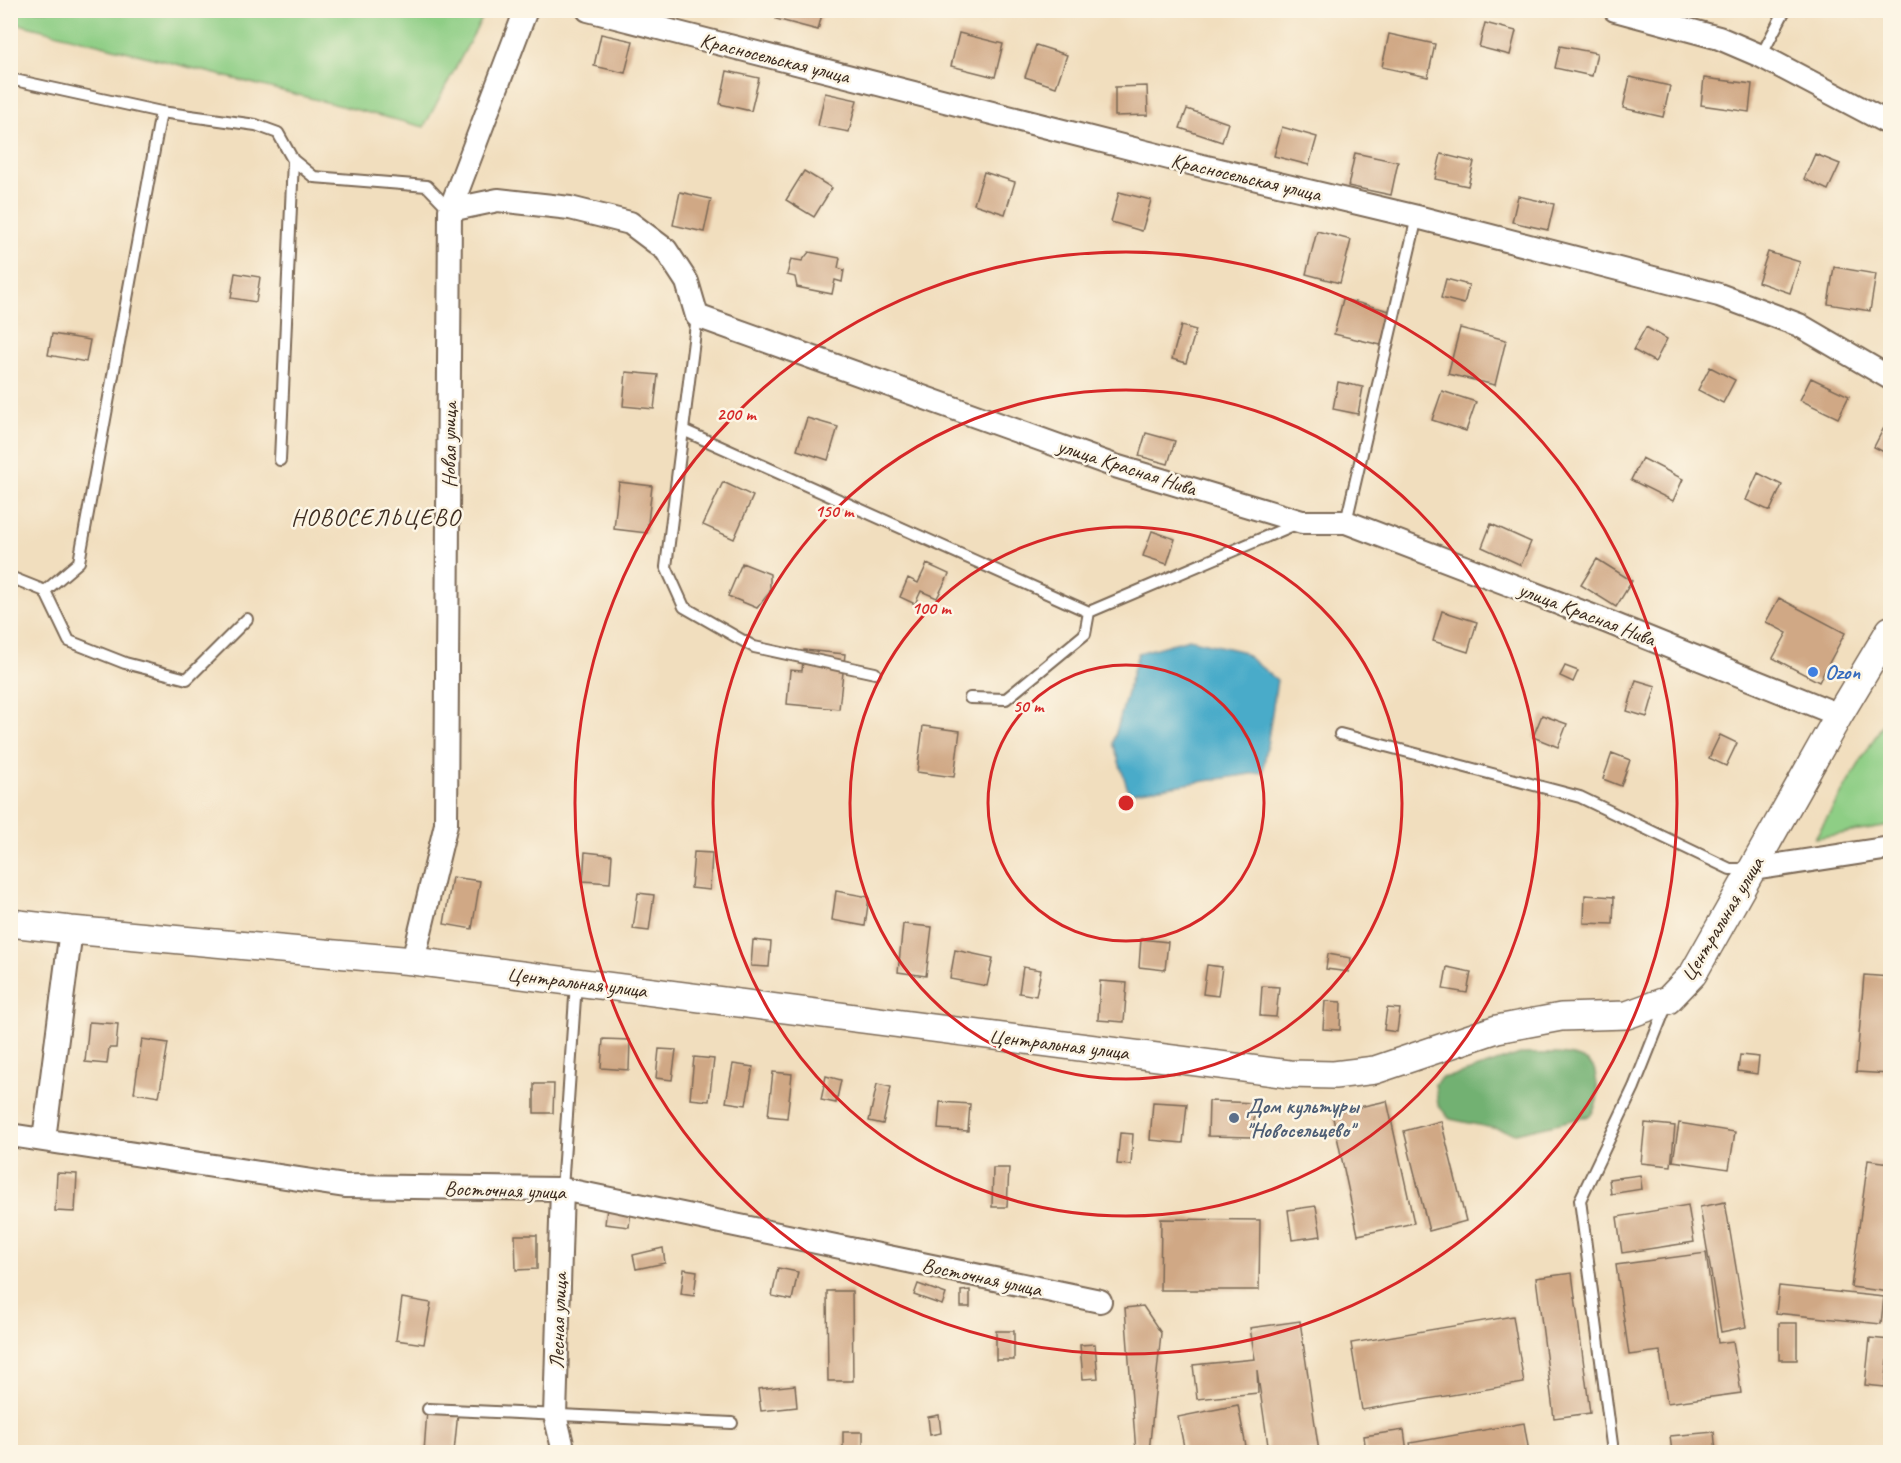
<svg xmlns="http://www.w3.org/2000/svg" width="1901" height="1463" viewBox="0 0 1901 1463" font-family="Caveat,sans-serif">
<rect width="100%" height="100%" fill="#fcf5e5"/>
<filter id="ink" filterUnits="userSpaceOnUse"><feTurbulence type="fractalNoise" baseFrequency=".0167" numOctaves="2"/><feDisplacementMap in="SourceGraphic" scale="12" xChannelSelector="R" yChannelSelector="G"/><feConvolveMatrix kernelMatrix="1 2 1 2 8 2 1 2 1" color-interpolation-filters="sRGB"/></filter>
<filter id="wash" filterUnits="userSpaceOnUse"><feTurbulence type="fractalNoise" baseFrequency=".008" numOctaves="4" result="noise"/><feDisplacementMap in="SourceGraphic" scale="24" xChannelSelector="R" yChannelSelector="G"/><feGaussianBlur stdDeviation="1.35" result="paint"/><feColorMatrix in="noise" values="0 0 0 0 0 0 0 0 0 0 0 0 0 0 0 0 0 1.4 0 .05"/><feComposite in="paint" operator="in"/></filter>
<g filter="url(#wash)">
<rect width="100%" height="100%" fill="#f1debe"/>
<!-- green -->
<path fill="#8ece85" stroke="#647c52" stroke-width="1.5" d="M10,11L11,10L486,11L424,127L11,22Z
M1890,712V826L1815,838Z"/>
<!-- forest -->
<path fill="#72b172" stroke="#566e48" stroke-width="1.5" d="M1520,1054C1538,1054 1581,1050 1593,1067C1596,1071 1596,1079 1597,1085C1599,1096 1597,1107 1590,1116L1516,1133L1450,1119L1438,1105L1435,1084L1441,1078L1461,1074Z"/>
<!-- water -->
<path fill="#4aabc9" stroke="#426a74" stroke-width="1.5" d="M1189,639L1241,651L1277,680L1263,772L1129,793L1113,743L1138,653Z"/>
<g id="blocks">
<!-- building -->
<path fill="#d0a885" d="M779,10H823L818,30L776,19Z
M1485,23L1516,31L1510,55L1479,47Z
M959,33L1003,44L995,77L951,66Z
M601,34L633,41L625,73L594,66Z
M1389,34L1435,44L1428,77L1382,67Z
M1036,45L1067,55L1056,87L1025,77Z
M1560,46L1597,53L1592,76L1555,68Z
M727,71L759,78L751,111L720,104Z
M1630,77L1670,86L1663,117L1623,108Z
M1704,78L1752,84L1749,112L1701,105Z
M1147,86L1148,115L1115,116V87Z
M825,93L857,100L849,132L818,126Z
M1187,109L1228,123L1222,142L1180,128Z
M1282,127L1317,137L1309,165L1274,156Z
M1355,153L1398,162L1391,195L1348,186Z
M1441,154L1474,162L1468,186L1435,179Z
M1815,154L1840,164L1828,190L1804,179Z
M804,171L832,188L814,217L786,200Z
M984,172L1015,182L1005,214L974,204Z
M680,192L711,199L704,232L673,225Z
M1119,192L1151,200L1142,231L1111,222Z
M1518,196L1554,204L1548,230L1512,222Z
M1317,231L1351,240L1340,283L1306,274Z
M809,252L840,258L838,268L844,270L842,282L835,280L832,294L797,287L795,277L787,275L791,259L802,261Z
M1768,252L1800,262L1790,293L1758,282Z
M1834,267L1876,274L1870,311L1828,304Z
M235,273L260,277L256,302L231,298Z
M1446,279L1469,285L1464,304L1441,298Z
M1343,299L1390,311L1381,345L1334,334Z
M1181,326L1196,330L1186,363L1172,359Z
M1646,327L1667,339L1655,362L1633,350Z
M1460,328L1506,340L1495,385L1448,374Z
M52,334L90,340L86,362L48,355Z
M1710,367L1735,380L1723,403L1698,390Z
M626,372L658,375L654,409L623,406Z
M1811,378L1849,396L1838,418L1800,400Z
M1338,382L1363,387L1358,414L1333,409Z
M1442,391L1476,402L1466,431L1432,420Z
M1890,416V455L1874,447Z
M807,418L838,427L828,460L797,450Z
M1146,433L1175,441L1168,464L1139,456Z
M1642,458L1683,479L1673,501L1631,480Z
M1758,473L1782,485L1770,511L1746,500Z
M619,482L652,486L647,533L614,529Z
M723,482L753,496L734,539L703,525Z
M1491,524L1531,542L1521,565L1482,547Z
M1152,531L1175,539L1167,564L1143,556Z
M1597,559L1632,581L1616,607L1581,585Z
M742,563L770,574V592L757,608L728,596Z
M927,564L949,574L937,598L921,591L915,604L900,597L908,578L918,583Z
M1779,598L1845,633L1819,682L1773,658L1787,633L1766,622Z
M1442,611L1477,622L1468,652L1433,641Z
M804,650L845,654L839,709L787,704L790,670L802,671Z
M1565,666L1578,671L1573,682L1560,676Z
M1636,680L1656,686L1647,717L1627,711Z
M1542,715L1567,724L1558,747L1533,737Z
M923,726L960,731L954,777L917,772Z
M1720,735L1737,743L1726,766L1709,758Z
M1612,753L1630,760L1621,786L1603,779Z
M585,852L612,855L610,883L583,881Z
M694,852L712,853L710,890L691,888Z
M452,877L480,881L472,929L444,924Z
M836,891L869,897L865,926L832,920Z
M638,893L654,895L649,931L633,929Z
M1585,895L1614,897L1613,924L1584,923Z
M903,924L932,927L926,976L898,972Z
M1141,939L1168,942L1165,970L1139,967Z
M753,940L771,942L769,967L751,966Z
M955,950L993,958L987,986L950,979Z
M1328,954L1351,958L1349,972L1326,969Z
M1207,965L1222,967L1218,996L1203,994Z
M1023,967L1041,970L1036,996L1019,993Z
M1447,967L1471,972L1467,993L1443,989Z
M1864,975L1890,977V1074L1856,1072Z
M1100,981L1127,983L1124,1022L1098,1020Z
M1262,986L1279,987L1276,1017L1260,1016Z
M1325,1001L1341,1002L1340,1030L1323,1029Z
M1387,1008L1400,1009L1397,1032L1384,1030Z
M89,1022L118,1024L116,1048H109L107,1064L85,1062Z
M142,1039L168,1043L159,1097L134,1093Z
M603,1039L630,1040L629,1070L601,1068Z
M659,1049L676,1050L672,1080L656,1078Z
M1740,1055L1759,1057L1757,1074L1738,1071Z
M694,1057L714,1059L709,1101L690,1099Z
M733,1064L753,1067L746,1105L726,1102Z
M773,1072L792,1074L787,1118L768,1116Z
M826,1076L841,1080L836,1103L821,1100Z
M534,1084H554L553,1113H534Z
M877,1084L891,1087L883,1124L869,1121Z
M1209,1101L1255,1103L1253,1137L1208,1136Z
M1387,1101L1414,1223L1358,1235L1332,1113Z
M940,1102L970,1104L968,1131L938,1129Z
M1153,1102L1187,1104L1183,1143L1150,1140Z
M1441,1121L1466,1221L1429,1231L1404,1131Z
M1645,1123L1675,1126L1671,1166L1641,1163Z
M1679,1123L1735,1132L1729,1169L1673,1161Z
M1120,1133L1133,1134L1131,1165L1117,1164Z
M1868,1160L1890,1163V1292L1851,1287Z
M993,1168H1009L1007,1207H992Z
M57,1173L77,1174L75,1212L55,1211Z
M1640,1175L1642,1189L1611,1194L1609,1179Z
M1725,1202L1746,1327L1721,1332L1700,1207Z
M1688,1205L1694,1242L1622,1253L1617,1217Z
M1316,1206L1321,1236L1292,1240L1288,1210Z
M607,1208L631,1211L629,1227L605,1224Z
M1161,1219L1260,1220L1259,1290H1160Z
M515,1235H537V1269L516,1270Z
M663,1248L665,1263L636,1269L633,1255Z
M1706,1253L1718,1343L1733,1341L1741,1393L1667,1403L1660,1351L1629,1355L1616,1265Z
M778,1268L798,1272L792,1300L772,1296Z
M684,1269L697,1271L694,1296L681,1294Z
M1572,1273L1590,1413L1554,1418L1536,1278Z
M918,1284L946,1294L942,1305L914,1295Z
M1779,1286L1884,1297L1881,1324L1776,1313Z
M970,1290V1307H961V1291Z
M827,1291H852L853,1381H828Z
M402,1298L431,1303L424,1344L396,1340Z
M1143,1306L1161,1333L1149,1452H1136L1125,1308Z
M1513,1316L1524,1383L1362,1410L1351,1343Z
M1300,1321L1319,1452H1269L1257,1370L1258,1393L1197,1399L1193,1365L1255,1359L1250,1328Z
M1779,1323H1797V1360H1779Z
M996,1331H1014V1360H996Z
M1870,1338L1890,1340L1885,1387L1865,1385Z
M1095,1344L1098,1378L1083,1379L1080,1345Z
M795,1385L797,1407L761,1411L758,1389Z
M1238,1405L1247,1452H1185L1178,1417Z
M427,1410L458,1412L454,1452H424Z
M939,1415L941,1433L930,1435L928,1417Z
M1524,1423L1529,1452H1412L1410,1443Z
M1404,1430L1407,1452H1366L1364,1436Z
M843,1432H863V1452H843Z
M1714,1432L1716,1452H1672L1670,1436Z"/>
</g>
</g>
<g filter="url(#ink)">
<use href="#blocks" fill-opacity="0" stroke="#7b6956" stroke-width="1.5"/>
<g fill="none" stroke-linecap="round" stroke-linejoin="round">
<defs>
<path id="service" d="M1761,56L1785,10
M10,79L161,112
M697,316L683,430L1089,612
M683,430L666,567L684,607L754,647L875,673
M280,460L293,160L314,177L427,186L450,210
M1346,522L1417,217
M10,577L45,591L79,562L161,112L256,125L278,133L293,160
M45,591L69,641L125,663L187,679L247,619
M970,698L1006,699L1085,634L1089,612L1296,524
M1340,734L1580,797L1730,869H1750
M562,1189L576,983
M428,1409L732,1423
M1613,1452L1580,1200L1634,1087L1667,1004"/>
<path id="minor" d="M588,10L1173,159L1417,217L1719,295L1799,325L1890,378
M1615,10L1719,38L1761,56L1890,124
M450,210L498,200L570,208L630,223L666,250L687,282L697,316L1115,466L1302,522H1346L1608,622L1839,715
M1753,869L1890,848
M413,961L446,824L450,210L526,10
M10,1135L345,1186L562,1189L1100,1301
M44,1139L71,930
M562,1189L555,1415L564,1452"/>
<path id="tertiary" d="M10,923L71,930L413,961L1289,1074L1334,1075L1375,1070L1497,1029L1561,1017L1627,1015L1668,1000L1693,974L1839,715L1890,630"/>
</defs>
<!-- service casing -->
<use href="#service" stroke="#7b6956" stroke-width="14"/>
<!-- minor casing -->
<use href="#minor" stroke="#7b6956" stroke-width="26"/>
<!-- tertiary casing -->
<use href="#tertiary" stroke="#7b6956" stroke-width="30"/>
<!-- service -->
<use href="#service" stroke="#fff" stroke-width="10"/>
<!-- minor -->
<use href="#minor" stroke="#fff" stroke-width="22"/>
<!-- tertiary -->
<use href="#tertiary" stroke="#fff" stroke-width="27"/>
</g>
</g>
<!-- distance rings -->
<g fill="none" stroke="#d62828" stroke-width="3">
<circle cx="1126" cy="803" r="138"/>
<circle cx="1126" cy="803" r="276"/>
<circle cx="1126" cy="803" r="413"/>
<circle cx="1126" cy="803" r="551"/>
</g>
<!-- markers -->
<circle fill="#3f7fe0" stroke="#fcf5e5" stroke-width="2" cx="1813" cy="672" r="6"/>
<circle fill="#5c6f8a" stroke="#fcf5e5" stroke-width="2" cx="1234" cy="1118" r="6"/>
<g text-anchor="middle" stroke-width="5" stroke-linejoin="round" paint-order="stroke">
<!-- street labels -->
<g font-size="21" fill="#3b2a1e" stroke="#fcf5e5">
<text transform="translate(775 58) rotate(14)" y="7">Красносельская улица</text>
<text transform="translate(1246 177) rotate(13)" y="7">Красносельская улица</text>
<text transform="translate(449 445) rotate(-90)" y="7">Новая улица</text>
<text transform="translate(1127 467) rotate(18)" y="7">улица Красная Нива</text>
<text transform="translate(1587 614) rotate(21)" y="7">улица Красная Нива</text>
<text transform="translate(1722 919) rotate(-59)" y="7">Центральная улица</text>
<text transform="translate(577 982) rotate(7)" y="7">Центральная улица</text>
<text transform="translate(1059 1044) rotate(7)" y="7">Центральная улица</text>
<text transform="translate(505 1190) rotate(2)" y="7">Восточная улица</text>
<text transform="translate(982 1277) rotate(12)" y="7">Восточная улица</text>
<text transform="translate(558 1321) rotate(-88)" y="7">Лесная улица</text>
</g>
<!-- shop labels -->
<g font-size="21" font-weight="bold" fill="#366cbe" stroke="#fcf5e5" text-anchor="start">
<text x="1825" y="679">Ozon</text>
</g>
<!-- service labels -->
<g font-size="21" font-weight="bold" fill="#4e5e75" stroke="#fcf5e5" text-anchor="start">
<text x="1246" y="1113">Дом культуры<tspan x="1246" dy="24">"Новосельцево"</tspan></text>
</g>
<!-- quarter labels -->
<g font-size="24" letter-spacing="1.5" fill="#3b2a1e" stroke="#fcf5e5">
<text x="376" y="525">НОВОСЕЛЬЦЕВО</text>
</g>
</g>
<circle cx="1126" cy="803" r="9" fill="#d62828" stroke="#fcf5e5" stroke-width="3"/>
<g font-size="18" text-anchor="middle" font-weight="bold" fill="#d62828" stroke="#fcf5e5" stroke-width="5" stroke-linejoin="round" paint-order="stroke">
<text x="736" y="420">200 m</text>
<text x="834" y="517">150 m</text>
<text x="931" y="614">100 m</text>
<text x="1028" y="712">50 m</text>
</g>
<!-- margin -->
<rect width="1901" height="1463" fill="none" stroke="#fcf5e5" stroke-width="36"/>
</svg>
